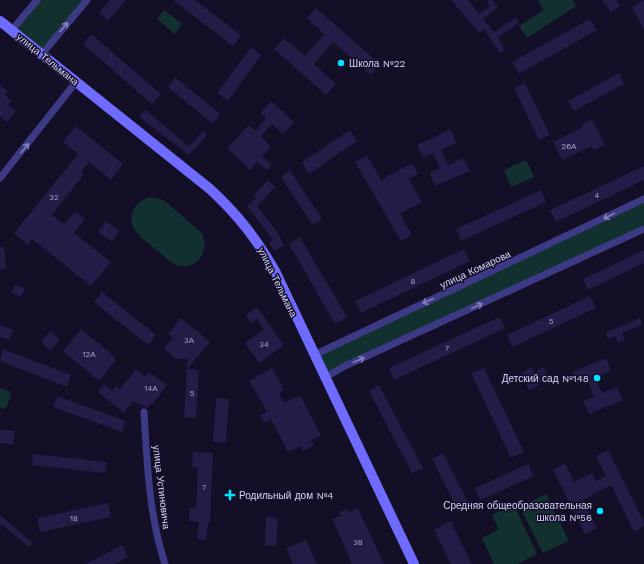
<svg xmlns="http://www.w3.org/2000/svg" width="644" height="564" viewBox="0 0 644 564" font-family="'Work Sans',sans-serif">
<rect width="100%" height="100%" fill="#130f26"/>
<!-- green -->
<path fill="#12302f" d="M37,0H87L42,54L12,30Z
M538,0H573L576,6L527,38L519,26L544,10Z
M164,10L182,24L175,34L157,19Z
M526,160L534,177L511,187L504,170Z
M149,197L161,199L166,202L202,233C205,241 206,249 201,257C197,263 190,267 182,266C172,266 164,256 157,250C149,244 139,237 134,229C126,215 136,202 149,197Z
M644,199V229L324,378L314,355Z
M0,388L9,391L11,394L7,407L3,409L0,408Z
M546,494L569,541L543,553L520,507Z
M514,505L537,554L517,564H494L482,538L499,529L492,515Z"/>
<!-- building -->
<path fill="#241b47" d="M110,0H126L108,21L99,13Z
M173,0H195L241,35L233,46Z
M451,0H468L479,14L490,6L486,0H492L498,7L483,19L494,32L516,18L519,23L498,37L505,50L500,53L484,29L479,33Z
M602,0H616L620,6L611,12Z
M644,0V30L632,7Z
M316,8L380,64L371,75L333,42L314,64L336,84L326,95L274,49L284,38L305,56L324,34L307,18Z
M590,19L597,30L519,74L512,62Z
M91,34L161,94L152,104L83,44Z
M251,47L261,55L228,101L217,93Z
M619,73L624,84L574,111L568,101Z
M175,77L220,114L213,124L168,87Z
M525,83L550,135L539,140L514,88Z
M0,85L8,91L5,95L12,101L8,105L16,111L7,122L0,116Z
M271,101L294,122L283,134L272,124L261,136L271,147L262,157L272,165L267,170L257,162L250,170L227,148L249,125L255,131L262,123L266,118L260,113Z
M145,110L189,146L203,131L207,135L189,155L139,117Z
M592,119L605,145L594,150L592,146L562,160L553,142L583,127L582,124Z
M76,126L123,164L111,180L89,162L81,172L84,174L52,215L64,224L75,211L85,219L74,233L111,262L91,286L32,239L28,245L14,233L78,154L63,142Z
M451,129L456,143L441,150L448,165L463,158L470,171L435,186L429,173L440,168L433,153L423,158L417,145Z
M350,130L357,141L309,174L302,162Z
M367,155L381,180L412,163L418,174L409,179L422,202L400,214L412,235L401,241L355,162Z
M644,166V180L556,222L550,210Z
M290,170L322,219L313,225L281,177Z
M268,180L275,187L257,206L277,232L284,245L274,251L269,242L273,240L247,206L256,198L254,195Z
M541,190L546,202L461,241L456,229Z
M106,221L119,231L112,242L98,232Z
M300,237L347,317L335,324L289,244Z
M0,247H4L6,269L0,270Z
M464,249L470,261L361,313L355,301Z
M644,250V263L588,290L583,279Z
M16,284L25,289L20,297L11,292Z
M102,292L156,335L148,345L94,302Z
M590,296L596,308L512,347L507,335Z
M257,307L284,345L259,363L245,343L264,329L257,319L251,323L246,315Z
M499,317L505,328L394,380L389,368Z
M181,318L210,342L187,369L188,359H176L164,348L173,338L168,334Z
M640,318L642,325L622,333L625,340L618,343L615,336L608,339L605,333Z
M0,325L13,330L9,340L0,337Z
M81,329L115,357L114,358L116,360L99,381L63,351Z
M50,331L60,339L50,351L41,342Z
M3,349L71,375L67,387L0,361Z
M606,358L611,371L595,377L602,393L617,387L623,400L589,414L583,401L594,397L587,380L577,384L572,372Z
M532,367L534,372L544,367L548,376L538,381L540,385L529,390L521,373Z
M272,368L284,390L279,393L284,403L300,395L321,435L311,440L314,445L303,451L300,446L288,452L271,419L264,423L260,415L267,412L249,381Z
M484,368L524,452L511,458L471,373Z
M136,369L145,377L149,372L167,385L153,404L151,403L147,408L133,401L124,413L98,392L104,384L112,391L116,386L120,389Z
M187,369L199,370L196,418L184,417Z
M379,385L423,468L412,473L369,391Z
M57,396L126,421L122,432L53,407Z
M216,398L229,399L226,443L213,442Z
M0,429L15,431L13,445L0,443Z
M608,450L644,522V526L634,532L611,485L583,500L597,528L585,534L553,470L565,463L574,482L592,473L596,481L606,476L596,456Z
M193,452L213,453L210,523H208L206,540L197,539L199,522L189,521L190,508H196L198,467H192Z
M443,453L470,506L459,512L432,459Z
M33,454L107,462L105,473L32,465Z
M528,464L534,476L480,500L475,488Z
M108,503L111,517L40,532L37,518Z
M358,508L384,564H352L332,519L341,516L339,512L347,509L349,512Z
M0,515L33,543L29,547L0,523Z
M266,517L278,518L276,546L265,545Z
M451,521L455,530L472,564H451L434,530Z
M306,540L317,564H293L286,548Z
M122,545L128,557L115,564H86Z"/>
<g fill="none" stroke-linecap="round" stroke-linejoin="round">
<!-- street -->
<path stroke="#3d3a85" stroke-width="7" d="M12,30L37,0
M42,54L87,0
M0,178L76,82
M314,355L644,199
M324,378L345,366L644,229
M144,412C147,462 149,516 165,564"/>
<!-- secondary -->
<path stroke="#6f6bff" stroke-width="10" d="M0,21L210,189C238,215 256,238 275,271L414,564"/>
</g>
<!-- one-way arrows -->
<defs><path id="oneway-shaft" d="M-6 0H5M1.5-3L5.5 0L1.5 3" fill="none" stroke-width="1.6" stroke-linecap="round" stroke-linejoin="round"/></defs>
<g stroke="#837fbc">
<use href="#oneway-shaft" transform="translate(64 27) rotate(-50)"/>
<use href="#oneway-shaft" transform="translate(25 148) rotate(-51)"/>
<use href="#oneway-shaft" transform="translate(609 216) rotate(154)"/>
<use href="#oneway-shaft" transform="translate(428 301) rotate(155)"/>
<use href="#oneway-shaft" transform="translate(477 306) rotate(-25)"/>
<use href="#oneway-shaft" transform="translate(359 360) rotate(-23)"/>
</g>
<!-- markers -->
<g fill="#00e5ff" stroke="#130f26" stroke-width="1.5">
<circle cx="341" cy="63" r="4"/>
<circle cx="597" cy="378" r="4"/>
<path d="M228 489h4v4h4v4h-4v4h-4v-4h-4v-4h4z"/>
<circle cx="600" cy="511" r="4"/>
</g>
<g text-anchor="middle" stroke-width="3" stroke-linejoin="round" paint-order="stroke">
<!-- number labels -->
<g font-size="8" fill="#aca6d1">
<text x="569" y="149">26А</text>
<text x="597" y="198">4</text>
<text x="54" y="200">32</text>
<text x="413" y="284">8</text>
<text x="551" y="324">5</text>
<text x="189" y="343">3А</text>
<text x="264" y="347">34</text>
<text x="447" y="351">7</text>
<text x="89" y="357">12А</text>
<text x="151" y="391">14А</text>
<text x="192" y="396">5</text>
<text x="204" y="490">7</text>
<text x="74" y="521">18</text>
<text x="358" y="545">38</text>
</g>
<!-- street labels -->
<g font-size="10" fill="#d9d4ff" stroke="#130f26">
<text transform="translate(48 59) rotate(39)" y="4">улица Тельмана</text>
<text transform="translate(475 269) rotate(-25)" y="4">улица Комарова</text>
<text transform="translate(278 282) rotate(64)" y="4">улица Тельмана</text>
<text transform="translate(162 487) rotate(83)" y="4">улица Устиновича</text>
</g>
<!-- poi labels -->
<g font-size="10" fill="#d9d4ff" stroke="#130f26" text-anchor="start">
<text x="349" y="67">Школа №22</text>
<text x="589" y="382" text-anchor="end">Детский сад №148</text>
<text x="239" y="499">Родильный дом №4</text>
<text x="592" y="509" text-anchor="end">Средняя общеобразовательная<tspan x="592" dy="12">школа №56</tspan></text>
</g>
</g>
</svg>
